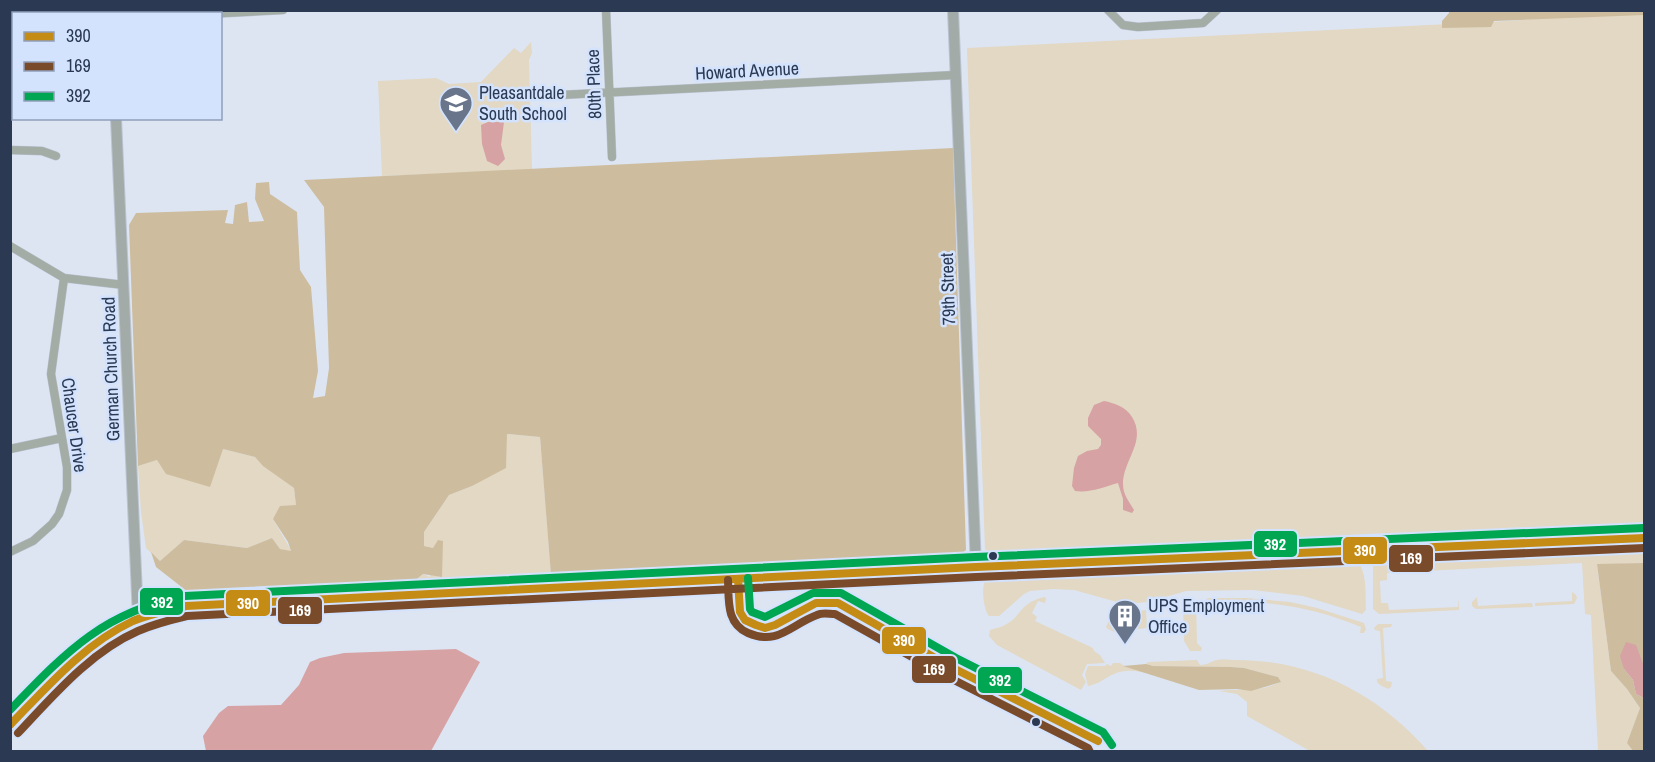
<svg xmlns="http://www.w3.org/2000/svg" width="1655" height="762" viewBox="0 0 1655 762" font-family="'Archivo Narrow',sans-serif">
<rect width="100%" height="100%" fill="#dde5f3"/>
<!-- green -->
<path fill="#e2d8c4" d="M1644,11V525L991,556L985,549L967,48L1508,21Z
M531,42L532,53L529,60L532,170L382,176L378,81L436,78L449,84L481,82L514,48L521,53Z
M506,434L540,437L551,575L449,585L413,582L423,574L430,577L433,548L424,546V532L449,495L472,486Z
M223,449L255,457L264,466L294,488L296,505L273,519L292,552L280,549L272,538L248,548L184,540L160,561L146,548L141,512L138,466L157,460Z
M1644,541V563L1597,565L1611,671L1627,689L1640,708L1627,743L1633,751H1598L1591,615L1585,614L1582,563L1387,573V580L1380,581L1381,603H1388L1389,610L1458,607L1459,598V610L1379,614L1373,609V565L1381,555Z
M1348,557C1369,561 1365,593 1366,610L1362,614L1303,596L1253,590L1186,591L1148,602L1135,603L1117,602L1074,590L1053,589L1030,591L1024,594L999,616H989C984,611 981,589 985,581C989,576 997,574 1003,573L1223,560H1289Z
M1572,592L1576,595L1577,598L1574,604L1535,606V603L1572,601Z
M1045,597L1046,599L1045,603L1038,601L1032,613L1037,617L1035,621L1093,648L1094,651L1100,655L1105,663L1087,664L1082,675L1086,682L1081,690L997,645L989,636L990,630C995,628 1000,628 1005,625C1022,616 1020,602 1045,597Z
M1477,597L1478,606L1532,603L1533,607L1476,609L1472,606V602Z
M1208,598H1246L1290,602L1317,608L1364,623L1366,629L1364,633H1360L1361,627C1311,606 1262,600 1209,601L1207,607L1203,602Z
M1188,599L1196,603L1197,643L1202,648L1201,651H1190L1184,641L1183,605Z
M1112,610L1132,612L1146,610L1147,628L1137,629L1128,626L1123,636L1108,629L1106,627L1108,622L1112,624L1116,616L1111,612Z
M1378,624H1392L1391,627L1383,628L1386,681L1392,682L1391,687L1388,689L1380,685L1377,682V679L1383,678L1380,631L1375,630L1374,628Z
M1197,660L1200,665C1208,665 1211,661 1217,660C1223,659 1230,660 1236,660C1313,660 1378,694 1428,751H1310L1247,716V702L1237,694L1219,691C1243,688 1258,693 1280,682L1278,677L1244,668L1231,667L1153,666L1146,664L1148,662Z
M1113,663H1120L1124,666L1153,674C1141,672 1127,668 1114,674C1105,678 1099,684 1088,686L1085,674L1088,666H1105L1107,664L1111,666Z"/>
<!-- forest -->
<path fill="#cdbd9e" d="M1449,11L1644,10V15L1494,21L1491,27L1442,28V21L1449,13Z
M953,148L966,550L957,557L551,575L540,437L507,434L506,468L472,486L449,495L424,532V546L433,548L438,540L443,541L442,577L423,574L413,582L188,592L156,567L151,552L160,561L184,540L247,548L272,538L280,549L291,551L288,542L273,519L280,506L296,505L294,488L263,466L255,457L223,449L210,487L166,474L157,460L138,466L129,225L136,213L228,210L225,223L233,224L235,205L247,202L249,222L264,221L255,199L256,183L269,182L270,194L297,212L300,270L311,287L318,371L313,398L325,396L329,368L324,207L304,180Z
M1644,563V666L1643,663L1624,669L1633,680L1636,694L1644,698V751H1633L1627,743L1640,708L1627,689L1611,671L1597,564Z
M1146,664L1153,666L1231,667L1244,668L1278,677L1281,682L1251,691L1237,689L1199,690L1123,666Z"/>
<!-- water -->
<path fill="#d6a2a4" d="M488,122H504L501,145L505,159L498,166L487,161L482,144L481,125Z
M1104,401C1114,403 1126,407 1132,417C1147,441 1123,460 1123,484C1123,495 1129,501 1134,510L1132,513L1123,510V499L1118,483C1104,487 1090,493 1075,491L1072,486L1074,468L1078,456L1087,451L1098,449L1101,445V439L1088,426V418L1094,405Z
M1626,642L1636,645L1644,666V698L1636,694L1633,680L1624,669L1620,656Z
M456,649L480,662L431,751H206L203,736L219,713L228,706L281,705L299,685L310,662L320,658L344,653Z"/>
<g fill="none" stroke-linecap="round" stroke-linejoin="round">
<defs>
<path id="street" d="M606,10L612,157
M1108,10L1123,25L1138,27L1203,23L1217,10
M207,14L283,10
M10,54H14
M540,96L955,75
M10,150L42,151L56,156
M10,246L64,278L124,285
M10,449L62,438
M10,552L33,541L52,524L59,514L67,490V467L51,374L64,278"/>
<path id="secondary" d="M112,10V14
M953,10L976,567
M116,118L138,618
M10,726C62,672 108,616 186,606L976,567L1644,538"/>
</defs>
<!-- street casing -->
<use href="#street" stroke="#bbc3d1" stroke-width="9"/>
<!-- secondary casing -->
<use href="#secondary" stroke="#bbc3d1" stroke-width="12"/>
<!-- street -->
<use href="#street" stroke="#a4aca6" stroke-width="8"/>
<!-- secondary -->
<use href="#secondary" stroke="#a2aba7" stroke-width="10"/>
<defs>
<path id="bus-1" d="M738,579L740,612L745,620L756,625L765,628L775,625L816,603H838L951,667L1098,741
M10,725C47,687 84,644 133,621C150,614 168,610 186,606L976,567L1644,538"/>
<path id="bus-2" d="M728,580C729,601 726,623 748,633C778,646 790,625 817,615C822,612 829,614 835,614L946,676L1088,748L1090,752
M18,733C53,696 90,652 138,631C154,624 170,620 187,616L976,577L1644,548"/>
<path id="bus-3" d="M748,578L750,609L752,612L765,617L813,593H841L956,658L1103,732L1112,745
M10,710C66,652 103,612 185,596L975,557L1644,528"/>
</defs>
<!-- bus-1 casing -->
<use href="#bus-1" stroke="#d3e2fd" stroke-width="12"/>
<!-- bus-2 casing -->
<use href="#bus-2" stroke="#d3e2fd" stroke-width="12"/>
<!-- bus-3 casing -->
<use href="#bus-3" stroke="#d3e2fd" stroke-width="12"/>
<!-- bus-1 -->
<use href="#bus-1" stroke="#c48b15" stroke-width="8"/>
<!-- bus-2 -->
<use href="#bus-2" stroke="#7a4b2a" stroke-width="8"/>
<!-- bus-3 -->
<use href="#bus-3" stroke="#00a651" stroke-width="8"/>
</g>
<!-- icons -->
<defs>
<symbol id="school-pin" viewBox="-11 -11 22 30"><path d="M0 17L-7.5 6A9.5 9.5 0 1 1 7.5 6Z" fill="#69758b" stroke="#d3e2fd"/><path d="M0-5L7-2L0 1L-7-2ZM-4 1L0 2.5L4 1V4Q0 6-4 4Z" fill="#fff"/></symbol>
<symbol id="building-pin" viewBox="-11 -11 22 30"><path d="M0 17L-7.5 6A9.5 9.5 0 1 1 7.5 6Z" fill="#69758b" stroke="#d3e2fd"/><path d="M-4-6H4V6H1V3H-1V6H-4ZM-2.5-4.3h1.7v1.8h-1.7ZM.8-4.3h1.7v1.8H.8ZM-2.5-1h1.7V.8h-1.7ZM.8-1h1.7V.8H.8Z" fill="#fff"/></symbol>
</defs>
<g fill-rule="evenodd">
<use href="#school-pin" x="437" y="84" width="38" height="52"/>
<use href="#building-pin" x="1106" y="597" width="38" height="52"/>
</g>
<!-- markers -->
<g fill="#2b3953" stroke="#d3e2fd" stroke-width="2">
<circle cx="993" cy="556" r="5"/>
<circle cx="1036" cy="722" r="5"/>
</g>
<g text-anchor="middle" stroke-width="5" stroke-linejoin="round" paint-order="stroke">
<!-- street labels -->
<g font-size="18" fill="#2b3953" stroke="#d3e2fd">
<text transform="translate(747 71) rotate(-3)" y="6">Howard Avenue</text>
<text transform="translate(594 84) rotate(-92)" y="6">80th Place</text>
<text transform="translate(948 289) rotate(-92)" y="6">79th Street</text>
<text transform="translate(111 369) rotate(-92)" y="6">German Church Road</text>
<text transform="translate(74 425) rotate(82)" y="6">Chaucer Drive</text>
</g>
<!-- poi labels -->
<g font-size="18" fill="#2b3953" stroke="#d3e2fd" text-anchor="start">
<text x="479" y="99">Pleasantdale<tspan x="479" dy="21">South School</tspan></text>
<text x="1148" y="612">UPS Employment<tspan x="1148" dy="21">Office</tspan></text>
</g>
</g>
<g stroke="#d3e2fd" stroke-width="2">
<rect x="1253" y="530" width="45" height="28" rx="6" fill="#00a651"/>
<rect x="1342" y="536" width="46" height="29" rx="6" fill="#c48b15"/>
<rect x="1388" y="544" width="46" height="29" rx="6" fill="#7a4b2a"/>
<rect x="139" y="587" width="45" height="29" rx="6" fill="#00a651"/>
<rect x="225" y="589" width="46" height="28" rx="6" fill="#c48b15"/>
<rect x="277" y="596" width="46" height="29" rx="6" fill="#7a4b2a"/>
<rect x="881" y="626" width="46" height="29" rx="6" fill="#c48b15"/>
<rect x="911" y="655" width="46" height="29" rx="6" fill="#7a4b2a"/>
<rect x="977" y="666" width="46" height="28" rx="6" fill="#00a651"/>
</g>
<g font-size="16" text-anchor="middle" font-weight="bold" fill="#fff">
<text x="1275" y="550">392</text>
<text x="1365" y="556">390</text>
<text x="1411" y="564">169</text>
<text x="162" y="608">392</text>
<text x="248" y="609">390</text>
<text x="300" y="616">169</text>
<text x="904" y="646">390</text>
<text x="934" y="675">169</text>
<text x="1000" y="686">392</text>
</g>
<!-- border -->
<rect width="1655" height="762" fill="none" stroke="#2b3953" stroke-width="24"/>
<!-- legend -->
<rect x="12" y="12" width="210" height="108" fill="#d3e2fd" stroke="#909eb9" stroke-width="1.5"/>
<rect x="24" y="32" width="30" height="9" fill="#c48b15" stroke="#909eb9" stroke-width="1.5"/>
<text x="66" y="42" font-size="18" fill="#2b3953">390</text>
<rect x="24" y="62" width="30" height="9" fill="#7a4b2a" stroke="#909eb9" stroke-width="1.5"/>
<text x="66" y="72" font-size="18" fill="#2b3953">169</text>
<rect x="24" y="92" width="30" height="9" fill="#00a651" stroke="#909eb9" stroke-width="1.5"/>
<text x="66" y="102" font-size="18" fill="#2b3953">392</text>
</svg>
